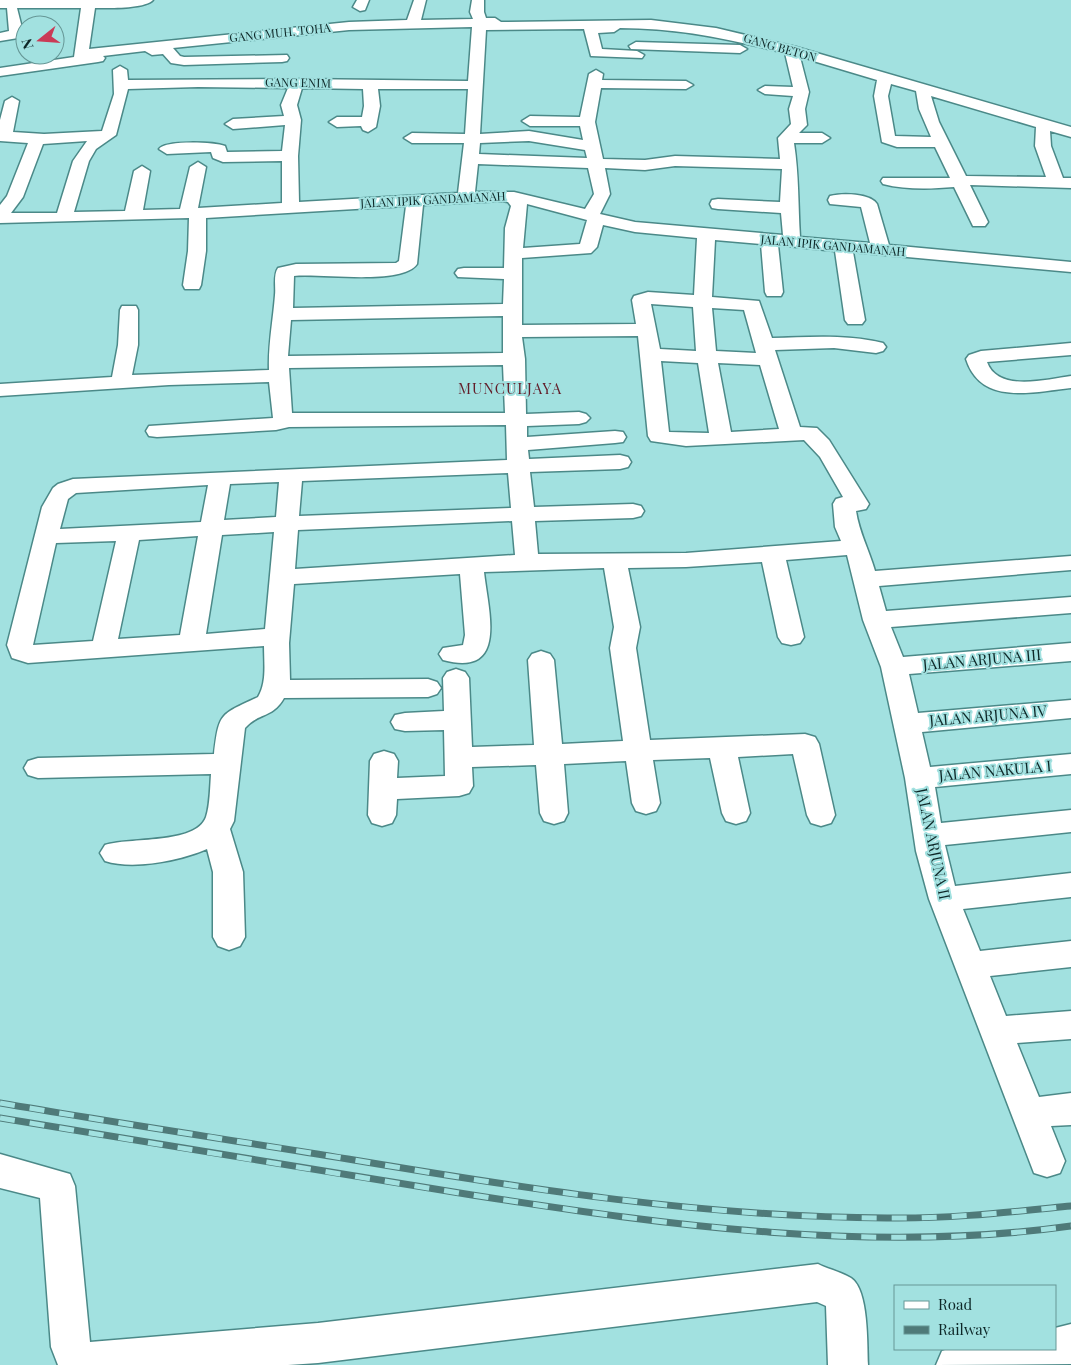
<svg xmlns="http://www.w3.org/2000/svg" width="1071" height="1365" viewBox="0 0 1071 1365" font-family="'Playfair Display',serif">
<rect width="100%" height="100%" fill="#a2e1e0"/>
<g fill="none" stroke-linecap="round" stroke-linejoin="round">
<defs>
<path id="minor" d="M0,0H153C145,9 108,8 95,8L89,49L349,22L407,20L414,0H426L421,20L473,19L470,12L472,0H484V12L486,18H495L501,22L651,20L716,28L796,47L1071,127V137L1050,131L1051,146L1063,178H1071V188L970,185L988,222L985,226H973L954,187C931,189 906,190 883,184L881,181L883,178H950L935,147H897L882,142L874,96L877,80L800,57L809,92L805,109L807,125L799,133H822L830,138L822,143H794C799,175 798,205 800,237L870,243L861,207L830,204L828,200L830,196C842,193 870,193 877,204L889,245L1071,262V272L853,252L865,320L862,324H848L845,320L835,251L778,245L783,292L781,296H767L765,292L761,244L715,240L712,297L759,301L772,338C809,337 847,334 883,343L886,347L883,351L876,353L834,348L775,350L800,427L817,428L829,440L869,504L866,509L856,511C859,532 869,550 875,571L1071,556V570L879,586L886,611L1071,597V613L891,627L903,657L1071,643V661L909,674L918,713L1071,700V718L922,732L930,767L1071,754V774L935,787L941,823L1071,810V832L945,845L955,886L1071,873V897L963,909L980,951L1071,941V967L990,976L1006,1016L1071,1011V1039L1017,1043L1039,1097L1071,1093V1125L1051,1126L1065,1161L1060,1173L1047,1177L1034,1173L929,899L916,851L905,778L881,667L863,620L847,555L786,560L804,637L800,643L791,645L782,643L778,637L762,562L686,567L628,568L640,627L636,648L650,740L805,734L815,737L819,744L835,815L831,823L821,826L811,823L807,815L793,754L738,757L750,813L746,821L736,824L726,821L722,813L710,758L653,760L660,803L656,811L646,814L636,811L632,803L626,761L564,764L568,813L564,821L554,824L544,821L540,813L536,765L472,767L473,786L469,793L459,796L397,799L396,815L392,823L382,826L372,823L368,815L370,761L374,754L384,751L394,754L398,761L397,778L445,776L444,730L405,731L395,729L391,722L395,715L405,713L444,711L443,678L447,672L456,669L465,672L469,678L472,747L534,745L528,660L532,654L541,651L550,654L554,660L562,744L623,741L610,648L614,627L604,568L484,572C488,610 509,678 443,660L439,654L443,648L463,645L465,635L460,574L294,584L289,643L290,680L428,679L437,682L441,688L437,694L428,697L284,698C272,719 259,712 245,728L234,821L230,829L243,872L245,937L240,946L229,950L218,946L213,937V872L207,849C179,861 133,870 105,861L100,853L105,845C128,837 196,845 206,817C210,805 210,788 211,774L38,778L28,775L24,768L28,761L38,758L214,754C219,712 220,715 258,697C267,682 264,663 264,646L28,663L12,658L7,645L42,507L53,488L58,484L73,479L507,460L506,425L289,427L276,430L157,437L149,436L146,431L149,426L273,418L269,382L169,385L0,396V384L112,377L118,345L120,310L122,306H136L138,310V345L132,375L269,370C268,345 273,321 275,295C276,287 273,275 278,268L296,264L396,263L399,261L406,206L206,218V251L201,285L199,289H185L183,285L188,251L189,218L0,223V205L7,196L28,143L0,141V120L5,101L12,97L19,101L13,132L44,134L102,131L114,94L113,70L120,66L127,70L128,80L297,79L468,81L472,27L349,30L173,48L180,56L184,57L287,55L289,58L287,61L282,62L184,65L171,63L163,54L152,55L145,51L103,56L105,58L103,61L98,62L0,76V68L74,57L81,8H17L23,32L18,38L0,41V33L9,31L7,8H0ZM620,28C677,28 730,39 785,53L793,87L765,86L758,90L765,94L793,96L789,109L791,124L778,138L780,159L675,156L645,160L603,159L595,122L601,88L686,89L693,85L686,81L602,80L603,74L596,70L589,74L580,117L530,116L522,121L530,126H580L583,140L529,131L480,134L486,30L584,29L591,56L642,58L644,55L637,51L602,49L598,33L614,32ZM891,84L916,91L919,109L931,137L895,136L888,96ZM198,87L288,88L281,105L284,116L233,119L225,124L233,129L285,125L282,151L227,152L225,146C214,142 165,140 159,149L167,154L211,152L213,158L223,162L282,161V203L198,208L206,167L198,162L190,167L180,209L143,210L150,171L142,166L134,171L125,211L74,212L89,161L96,149L116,135L128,89ZM302,88L363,89L364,106L362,117H337L329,122L337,127L361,126L363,130L368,132L376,127L380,106L378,89H468L465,134L412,133L404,138L412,143H464L458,193L299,202L298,156L301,120L297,105ZM931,96L1036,127L1035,146L1046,177L966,176L939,122ZM87,141L73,161L57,213H11L23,197L43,144ZM529,141L585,150L587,158L479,154L480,143ZM478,164L588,168L594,194L585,209L514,192H475ZM675,166L782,169L780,202L718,199L712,200L710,204L712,208L718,209L781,213L783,235L635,222L600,214L610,194L605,168L645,170ZM501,201L508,202L511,206L505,228L504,268H464L458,269L455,273L458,277L504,279L503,304L293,308L294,276C320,273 402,286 417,264L423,205ZM527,204L587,220L580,244L523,248ZM603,225L635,232L697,238L694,295L648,292L634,296L632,300L636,324L522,325V258L591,253L597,247ZM651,304L693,307L696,351L660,349ZM712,308L744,310L756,353L716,351ZM503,316V353L288,356L291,320ZM638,336L648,436L651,441L686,446L804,440L820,457L843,497L836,499L833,504L835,527L841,541L686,553L538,554L535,521L633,518L641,516L644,511L641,506L633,504L534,507L530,472L620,469L628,467L631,462L628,457L620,455L529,459L528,450L615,443L623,442L626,437L623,432L615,431L527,437V426L579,424L586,422L590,418L586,414L579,412L526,414L525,359L522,337ZM661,361L698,363L709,433L669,432ZM718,363L760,365L779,429L731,432ZM503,365L505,413H292L289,368ZM508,473L511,508L299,516L302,481ZM279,482L276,517L224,520L230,484ZM208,485L201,522L60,529L68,499L76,493ZM512,521L515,555L295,569L298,530ZM274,532L265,629L206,634L222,535ZM198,536L180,635L118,639L139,540ZM116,541L93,641L33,645L56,543Z
M357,0H369L365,10L360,11L353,7Z
M636,42L740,45L747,49L740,53L631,49L629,46Z
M1071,343V355L987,362C998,393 1047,379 1071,376V388C1032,392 981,406 966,359L969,355L981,351Z
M0,1154L70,1174L75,1186L90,1342L318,1323L818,1264C828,1269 841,1272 851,1278C869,1290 867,1345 868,1365H828L826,1306L817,1302L318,1363L288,1365H58L51,1347L40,1198L0,1188Z
M1071,1324V1364L936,1365L942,1351L948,1349H1055V1328Z"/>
</defs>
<!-- minor casing -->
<use href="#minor" stroke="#4b8988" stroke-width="3"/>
<!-- minor -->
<use href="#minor" fill="#fff" fill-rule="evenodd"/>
<defs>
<path id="rail" d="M0,1103C116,1123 232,1140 348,1159C527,1189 705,1217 887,1218C949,1219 1010,1212 1071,1206
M0,1118C157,1144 314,1170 472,1195C667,1225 873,1254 1071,1226"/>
</defs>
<!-- rail casing -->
<use href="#rail" stroke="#4f7a79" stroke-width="7"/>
<!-- rail -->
<use href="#rail" stroke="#a2e1e0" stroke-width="5" stroke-dasharray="15" stroke-linecap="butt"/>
</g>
<g text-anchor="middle" stroke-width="4" stroke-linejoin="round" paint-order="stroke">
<!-- far-street labels -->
<g font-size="12" fill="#0d2727" stroke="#a2e1e0">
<text transform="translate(280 33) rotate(-6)" y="4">GANG MUH. TOHA</text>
<text transform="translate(780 48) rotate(16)" y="4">GANG BETON</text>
<text transform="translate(298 83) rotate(1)" y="4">GANG ENIM</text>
<text transform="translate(433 200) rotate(-3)" y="4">JALAN IPIK GANDAMANAH</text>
<text transform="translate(833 246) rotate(5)" y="4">JALAN IPIK GANDAMANAH</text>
</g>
<!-- far-quarter labels -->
<g font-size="15" letter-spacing="1" fill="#621d29" stroke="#a2e1e0">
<text x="510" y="394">MUNCULJAYA</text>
</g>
<!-- street labels -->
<g font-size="15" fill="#0d2727" stroke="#a2e1e0">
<text transform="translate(982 660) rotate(-5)" y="5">JALAN ARJUNA III</text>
<text transform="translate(988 716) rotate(-5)" y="5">JALAN ARJUNA IV</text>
<text transform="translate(995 771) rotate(-5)" y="5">JALAN NAKULA I</text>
<text transform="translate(933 844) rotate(78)" y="5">JALAN ARJUNA II</text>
</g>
</g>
<!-- legend -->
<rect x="894" y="1285" width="162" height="65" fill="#a2e1e0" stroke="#669796"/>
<rect x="904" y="1301" width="25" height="8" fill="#ffffff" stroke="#669796"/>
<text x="938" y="1310" font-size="15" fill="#0d2727">Road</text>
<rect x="904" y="1326" width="25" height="8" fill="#4f7a79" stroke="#669796"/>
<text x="938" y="1335" font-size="15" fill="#0d2727">Railway</text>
<!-- north arrow -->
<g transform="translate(40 40) rotate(253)"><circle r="24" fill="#a2e1e0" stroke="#669796"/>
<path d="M0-4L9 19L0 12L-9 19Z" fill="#ca3a56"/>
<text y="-8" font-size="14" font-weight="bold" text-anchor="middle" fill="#0d2727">N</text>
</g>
</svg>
